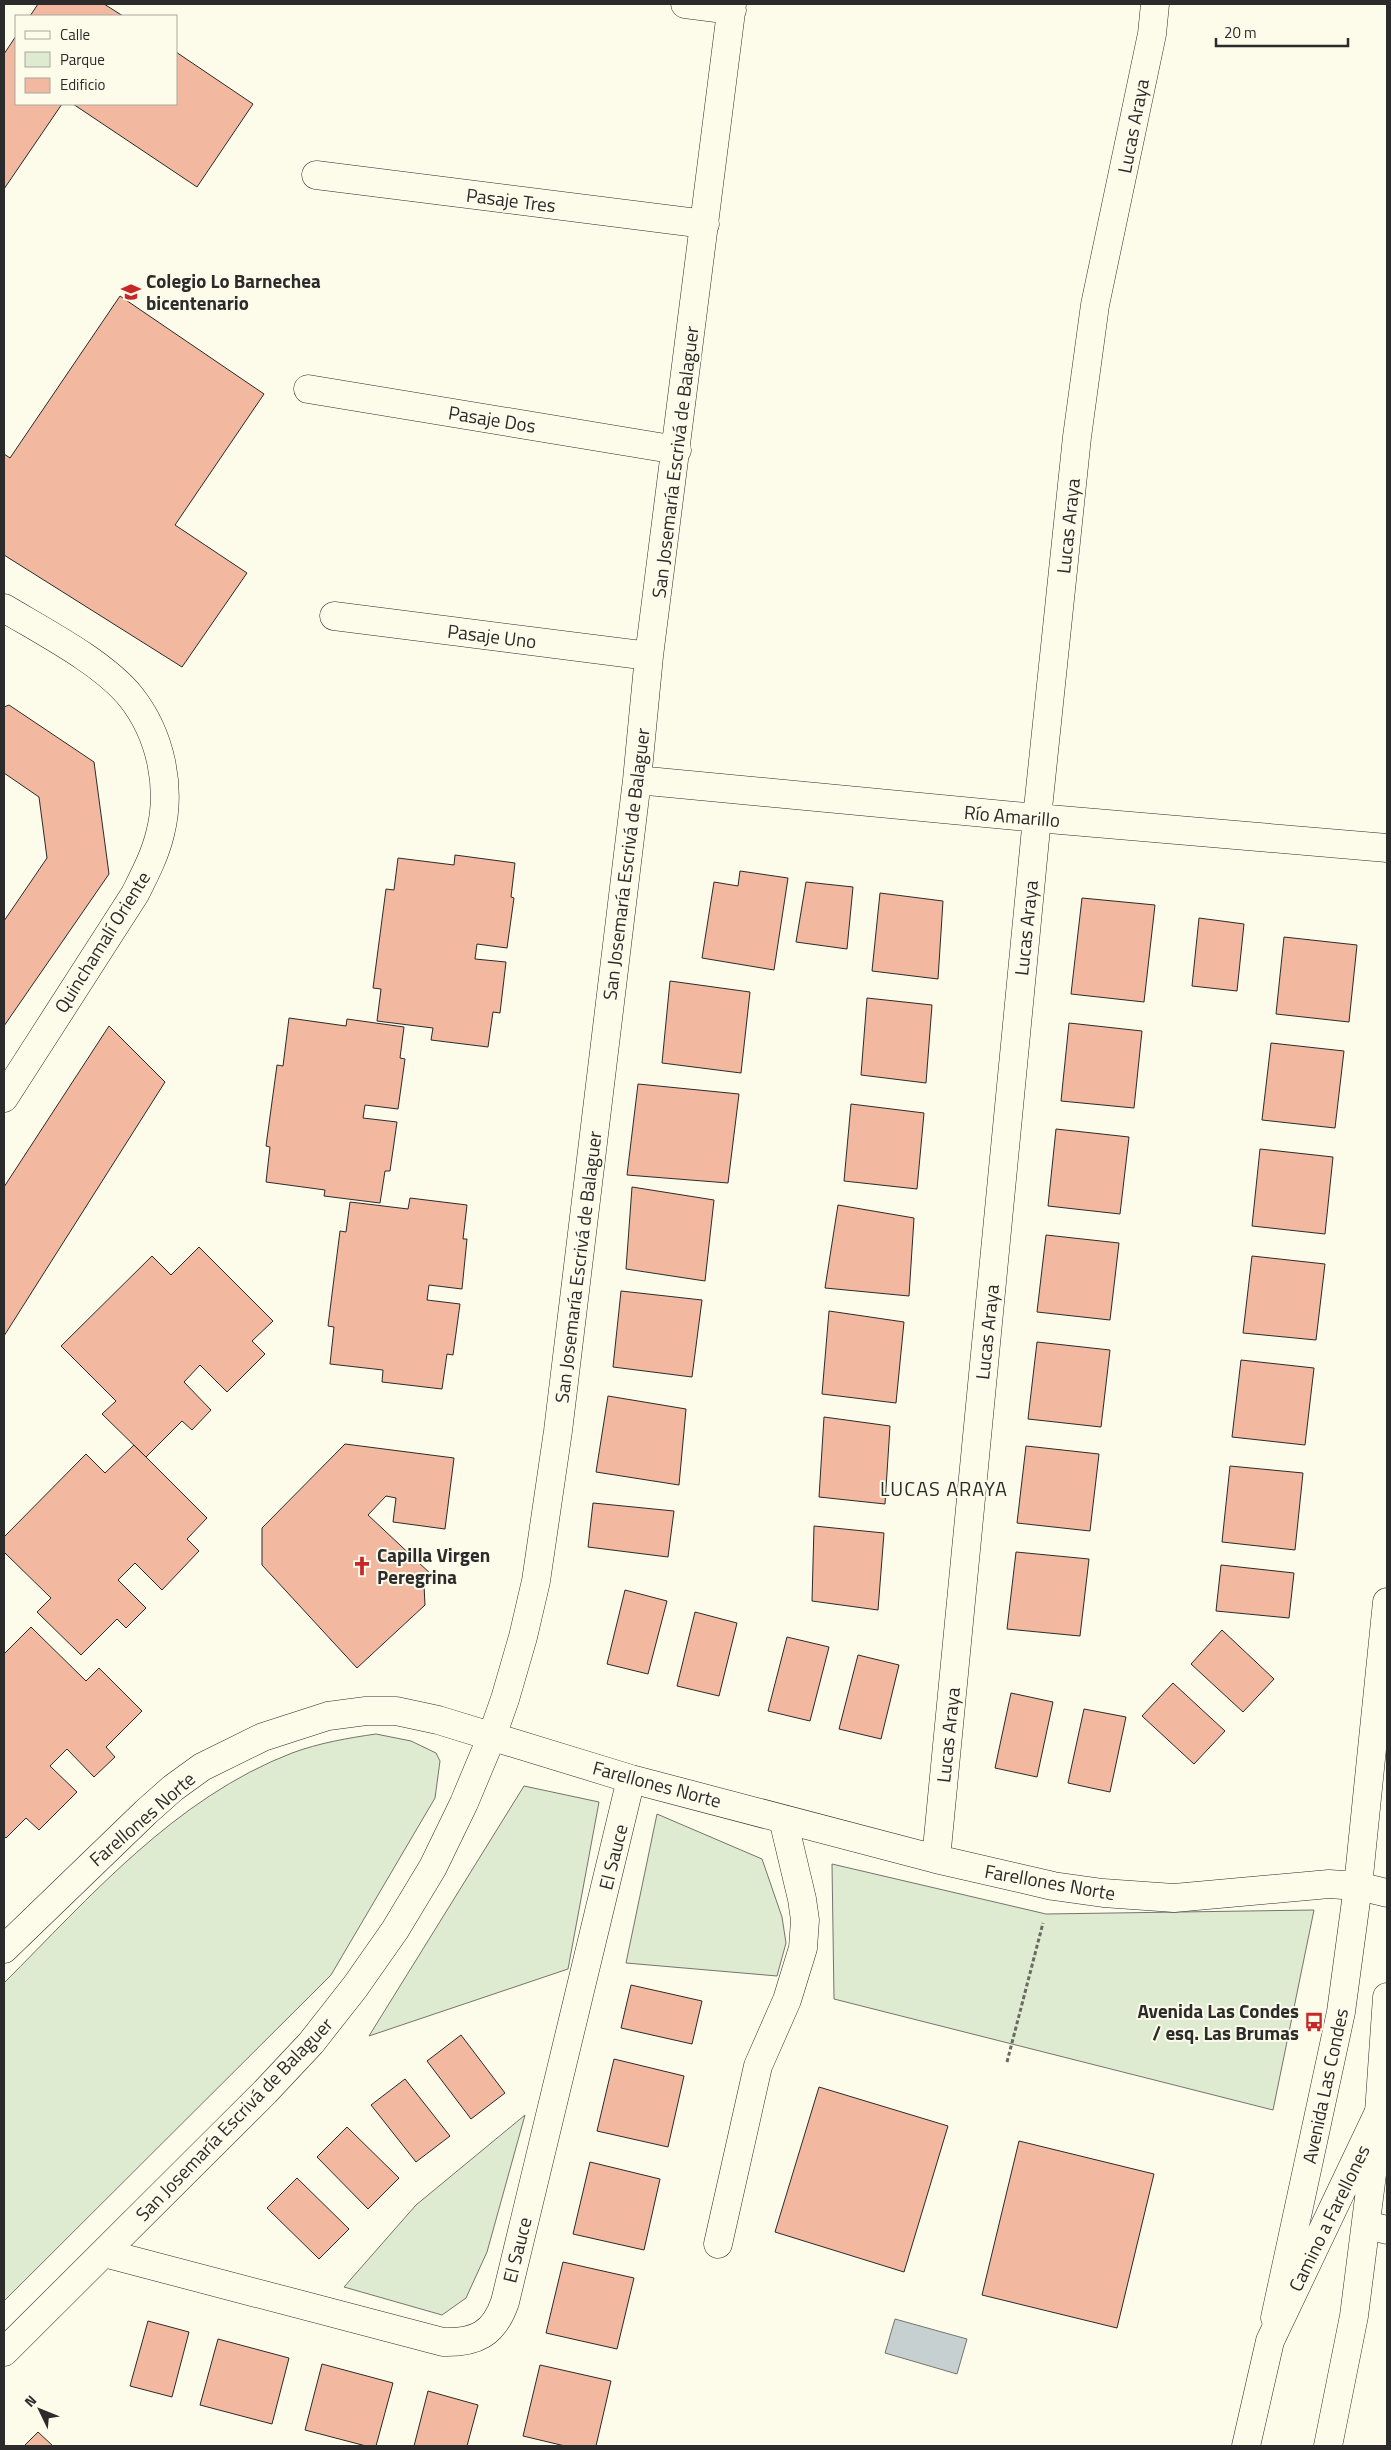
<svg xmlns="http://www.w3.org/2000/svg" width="1391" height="2450" viewBox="0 0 1391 2450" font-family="'Titillium Web',sans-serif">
<rect width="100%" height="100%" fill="#fdfbea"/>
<!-- green -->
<path fill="#deebd1" stroke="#74746e" d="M376,1734L411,1741L436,1753L440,1761L435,1798L331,1975L4,2301V1983C90,1897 175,1798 292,1753C319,1743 348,1738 376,1734Z
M524,1786L599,1802L568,1969L369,2036Z
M657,1814L762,1859L782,1917L786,1943L777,1976L626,1963Z
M832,1864L1046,1914L1314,1910L1273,2110L834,1999Z
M525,2115L487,2252L466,2298L442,2315L344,2287L416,2205Z"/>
<!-- water -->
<path fill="#c7d0d0" stroke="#74746e" d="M895,2319L967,2339L957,2374L885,2353Z"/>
<!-- building -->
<path fill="#f2b8a0" stroke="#2b2b2b" d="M38,4H104L123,16H30Z
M16,36V104H62L4,189V54Z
M176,52L253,104L197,187L73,104H176Z
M120,296L264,394L175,525L247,573L182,667L4,555V454L10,458Z
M9,705L94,762L109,874L4,1026V921L47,858L39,797L4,773V707Z
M455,855L515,863L511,897L514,898L507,948L477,944L475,959L506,962L500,1013L493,1012L488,1047L431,1040L433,1028L377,1021L381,989L373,988L386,889L394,890L398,858L454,865Z
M740,871L788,878L774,970L702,958L714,882L738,886Z
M806,882L853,887L847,949L796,942Z
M880,893L943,901L938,979L872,971Z
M1082,898L1155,905L1144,1002L1071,994Z
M1199,918L1244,924L1237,991L1192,986Z
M1284,937L1357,945L1349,1022L1276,1014Z
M670,981L750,992L741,1073L662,1063Z
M867,998L932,1005L926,1083L861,1075Z
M289,1018L346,1026L347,1019L404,1027L400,1058L405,1059L398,1109L365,1105L363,1118L397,1122L390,1171H385L380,1203L324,1196L325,1190L266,1182L270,1147L266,1146L277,1065L283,1066Z
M1069,1023L1142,1031L1134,1108L1061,1101Z
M109,1026L165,1082L4,1336V1187Z
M1271,1043L1344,1051L1335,1128L1262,1120Z
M638,1084L739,1094L728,1183L627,1175Z
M851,1104L924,1113L917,1189L844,1181Z
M1056,1129L1129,1137L1120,1214L1048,1206Z
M1260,1149L1333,1157L1325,1234L1252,1226Z
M632,1187L714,1200L705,1281L626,1269Z
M410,1198L467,1205L463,1239H467L462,1289L429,1285L427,1300L460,1304L453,1355L447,1354L442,1389L382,1382L383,1370L330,1364L334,1327L328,1326L340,1231L346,1232L350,1202L408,1209Z
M838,1205L914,1218L909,1296L825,1288Z
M1046,1235L1119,1243L1110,1320L1037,1312Z
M199,1247L273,1321L252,1341L265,1354L227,1392L200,1365L184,1382L211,1410L192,1430L182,1421L146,1457L102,1414L116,1401L61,1346L152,1256L171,1275Z
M1252,1256L1325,1264L1316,1340L1243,1333Z
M621,1291L702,1300L692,1377L613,1367Z
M829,1311L904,1322L896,1403L822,1394Z
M1037,1342L1110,1350L1101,1427L1028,1419Z
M1241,1360L1314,1368L1305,1445L1232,1437Z
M608,1396L686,1409L679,1485L596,1472Z
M824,1417L890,1426L885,1504L819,1497Z
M345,1444L454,1458L445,1529L393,1522L396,1498L386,1496L368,1515L433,1576L424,1585L425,1605L357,1668L262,1565V1528Z
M134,1445L207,1518L187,1539L199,1551L162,1590L135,1563L118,1580L146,1608L126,1628L117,1619L81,1655L37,1612L51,1598L4,1552V1537L86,1454L105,1473Z
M1026,1446L1099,1454L1090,1531L1017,1523Z
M1230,1466L1303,1473L1295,1550L1222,1542Z
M593,1503L674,1511L668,1557L588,1547Z
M814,1526L884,1533L878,1610L812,1601Z
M1016,1552L1089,1559L1080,1636L1007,1629Z
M1221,1565L1294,1573L1289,1618L1216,1611Z
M625,1590L667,1601L648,1674L607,1664Z
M695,1612L737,1623L719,1696L677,1686Z
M31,1627L86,1681L99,1668L142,1711L106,1747L115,1757L94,1777L67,1749L50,1766L77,1792L39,1830L26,1818L6,1838L4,1836V1654Z
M1222,1630L1274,1679L1243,1712L1191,1664Z
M787,1637L829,1647L810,1721L768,1711Z
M858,1655L899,1665L881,1739L839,1729Z
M1173,1683L1225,1731L1194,1764L1142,1716Z
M1011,1693L1053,1702L1037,1777L995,1768Z
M1084,1709L1126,1717L1110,1792L1068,1783Z
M631,1985L702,2001L692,2044L621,2028Z
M461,2035L505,2093L471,2119L427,2061Z
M614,2059L684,2076L668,2147L597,2131Z
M405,2079L450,2136L416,2162L371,2105Z
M819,2087L948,2126L904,2272L775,2232Z
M347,2127L399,2178L368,2209L317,2157Z
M1019,2141L1154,2174L1117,2328L982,2295Z
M590,2162L660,2179L644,2250L573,2234Z
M297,2178L349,2229L319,2259L267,2208Z
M563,2262L634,2278L617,2349L546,2333Z
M148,2321L189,2332L172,2397L130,2386Z
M218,2339L289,2358L272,2424L200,2405Z
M322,2364L393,2383L376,2446H366L305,2430Z
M540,2365L611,2381L596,2446H565L523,2436Z
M428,2391L478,2405L467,2446H414Z
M38,2432L53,2446H24Z"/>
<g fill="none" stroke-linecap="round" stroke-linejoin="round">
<defs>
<path id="minor" d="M685,4L732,10
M316,175L705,224
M308,389L677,450
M4,608C42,631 103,662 131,697C161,735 172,788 160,834C155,855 145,874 135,894L4,1098
M334,616L649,656
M637,780L1037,818L1387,848
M936,1859L1037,818L1077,437L1095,305L1152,34L1155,4
M4,1949L146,1812L173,1788L202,1767L263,1737L328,1716L366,1711H396L438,1720L631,1779L936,1859L1053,1886L1103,1893L1174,1898L1329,1884L1358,1886L1387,1893
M1379,2113L1387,1997
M1367,2225L1387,2230
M718,2244L758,2066L787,2000L803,1948L805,1920L802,1899L783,1819
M104,2253L443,2342C476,2343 494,2334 505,2302L631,1779
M1275,2318L1341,2012L1358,1886L1387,1602
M4,2352L265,2092L311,2043L355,1987L395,1930L433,1867L464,1803L492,1736L505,1699L523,1637L536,1581L558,1431L637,780L649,656L732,4"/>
<path id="major" d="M1246,2446L1270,2341L1387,2095
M1328,2446L1354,2316L1377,2135"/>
</defs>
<!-- minor casing -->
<use href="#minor" stroke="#2b2b2b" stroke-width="29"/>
<!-- major casing -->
<use href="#major" stroke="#2b2b2b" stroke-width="29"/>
<!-- path -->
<path stroke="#6a6964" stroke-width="3" stroke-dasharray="4 2.5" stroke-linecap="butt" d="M1007,2062L1043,1923"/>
<!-- minor -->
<use href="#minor" stroke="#fdfbea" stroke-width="28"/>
<!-- major -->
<use href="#major" stroke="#fdfbea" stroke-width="28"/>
</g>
<!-- icons -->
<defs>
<symbol id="school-bare" viewBox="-9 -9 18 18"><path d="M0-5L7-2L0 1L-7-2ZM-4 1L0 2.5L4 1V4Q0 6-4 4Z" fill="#c62828" stroke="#fdfbea" stroke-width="2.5" paint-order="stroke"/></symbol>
<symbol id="church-bare" viewBox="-9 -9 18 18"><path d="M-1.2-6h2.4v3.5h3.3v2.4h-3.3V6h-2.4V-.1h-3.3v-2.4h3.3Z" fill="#c62828" stroke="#fdfbea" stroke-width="2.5" paint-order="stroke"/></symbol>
<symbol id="bus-bare" viewBox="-9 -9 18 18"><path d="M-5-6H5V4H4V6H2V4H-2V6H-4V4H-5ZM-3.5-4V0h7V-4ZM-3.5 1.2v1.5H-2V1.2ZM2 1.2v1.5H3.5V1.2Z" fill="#c62828" stroke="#fdfbea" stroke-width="2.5" paint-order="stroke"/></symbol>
</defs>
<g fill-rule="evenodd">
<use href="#school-bare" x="117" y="278" width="28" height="28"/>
<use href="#church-bare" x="348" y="1552" width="28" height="28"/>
<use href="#bus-bare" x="1300" y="2008" width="28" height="28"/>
</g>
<g text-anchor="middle" stroke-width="4" stroke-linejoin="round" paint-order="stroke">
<!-- street labels -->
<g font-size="19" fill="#2b2b2b" stroke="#fdfbea">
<text transform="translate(1133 126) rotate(-79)" y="7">Lucas Araya</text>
<text transform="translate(511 200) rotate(7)" y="7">Pasaje Tres</text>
<text transform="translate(492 419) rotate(9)" y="7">Pasaje Dos</text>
<text transform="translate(675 462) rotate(-83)" y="7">San Josemaría Escrivá de Balaguer</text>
<text transform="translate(1068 526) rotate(-84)" y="7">Lucas Araya</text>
<text transform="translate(492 636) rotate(7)" y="7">Pasaje Uno</text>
<text transform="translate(1012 816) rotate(5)" y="7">Río Amarillo</text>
<text transform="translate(626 864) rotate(-83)" y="7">San Josemaría Escrivá de Balaguer</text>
<text transform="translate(1026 928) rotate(-84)" y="7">Lucas Araya</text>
<text transform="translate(102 942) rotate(-58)" y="7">Quinchamalí Oriente</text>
<text transform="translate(578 1267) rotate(-83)" y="7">San Josemaría Escrivá de Balaguer</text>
<text transform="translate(987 1332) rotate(-84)" y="7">Lucas Araya</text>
<text transform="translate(948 1735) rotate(-84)" y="7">Lucas Araya</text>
<text transform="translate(657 1784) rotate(15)" y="7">Farellones Norte</text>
<text transform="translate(142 1819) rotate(-41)" y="7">Farellones Norte</text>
<text transform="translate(613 1857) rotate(-76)" y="7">El Sauce</text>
<text transform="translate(1050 1882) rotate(10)" y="7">Farellones Norte</text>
<text transform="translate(1325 2086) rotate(-78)" y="7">Avenida Las Condes</text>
<text transform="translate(234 2119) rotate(-46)" y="7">San Josemaría Escrivá de Balaguer</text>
<text transform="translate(1329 2218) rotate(-64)" y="7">Camino a Farellones</text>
<text transform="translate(517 2250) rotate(-76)" y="7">El Sauce</text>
</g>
<!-- poi labels -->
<g font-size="19" font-weight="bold" fill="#2b2b2b" stroke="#fdfbea" text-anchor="start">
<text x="146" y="288">Colegio Lo Barnechea<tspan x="146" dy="22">bicentenario</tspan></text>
<text x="377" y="1562">Capilla Virgen<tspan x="377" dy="22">Peregrina</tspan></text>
<text x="1299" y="2018" text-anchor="end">Avenida Las Condes<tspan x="1299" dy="22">/ esq. Las Brumas</tspan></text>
</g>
<!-- neighbourhood labels -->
<g font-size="20" letter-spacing="1" fill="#2b2b2b" stroke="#fdfbea">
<text x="944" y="1496">LUCAS ARAYA</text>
</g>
</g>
<!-- border -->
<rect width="1391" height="2450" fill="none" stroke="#2b2b2b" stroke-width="10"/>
<!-- legend -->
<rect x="15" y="15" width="162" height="90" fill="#fdfbea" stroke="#a9a89e"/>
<rect x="25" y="31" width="25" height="8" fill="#fdfbea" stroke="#a9a89e"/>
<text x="60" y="40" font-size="15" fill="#2b2b2b">Calle</text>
<rect x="25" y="52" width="25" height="15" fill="#deebd1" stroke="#a9a89e"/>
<text x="60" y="65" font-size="15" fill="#2b2b2b">Parque</text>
<rect x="25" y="78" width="25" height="15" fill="#f2b8a0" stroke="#a9a89e"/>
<text x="60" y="90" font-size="15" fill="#2b2b2b">Edificio</text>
<!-- north arrow -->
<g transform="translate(40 2410) rotate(313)" stroke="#fdfbea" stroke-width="4" paint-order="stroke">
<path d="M0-4L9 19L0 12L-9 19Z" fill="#2b2b2b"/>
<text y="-8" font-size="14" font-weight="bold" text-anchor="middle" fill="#2b2b2b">N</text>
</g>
<!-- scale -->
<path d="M1216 38v8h132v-8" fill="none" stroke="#2b2b2b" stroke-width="2.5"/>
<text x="1224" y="38" font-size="15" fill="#2b2b2b" stroke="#fdfbea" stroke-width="4" paint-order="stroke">20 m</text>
</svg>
